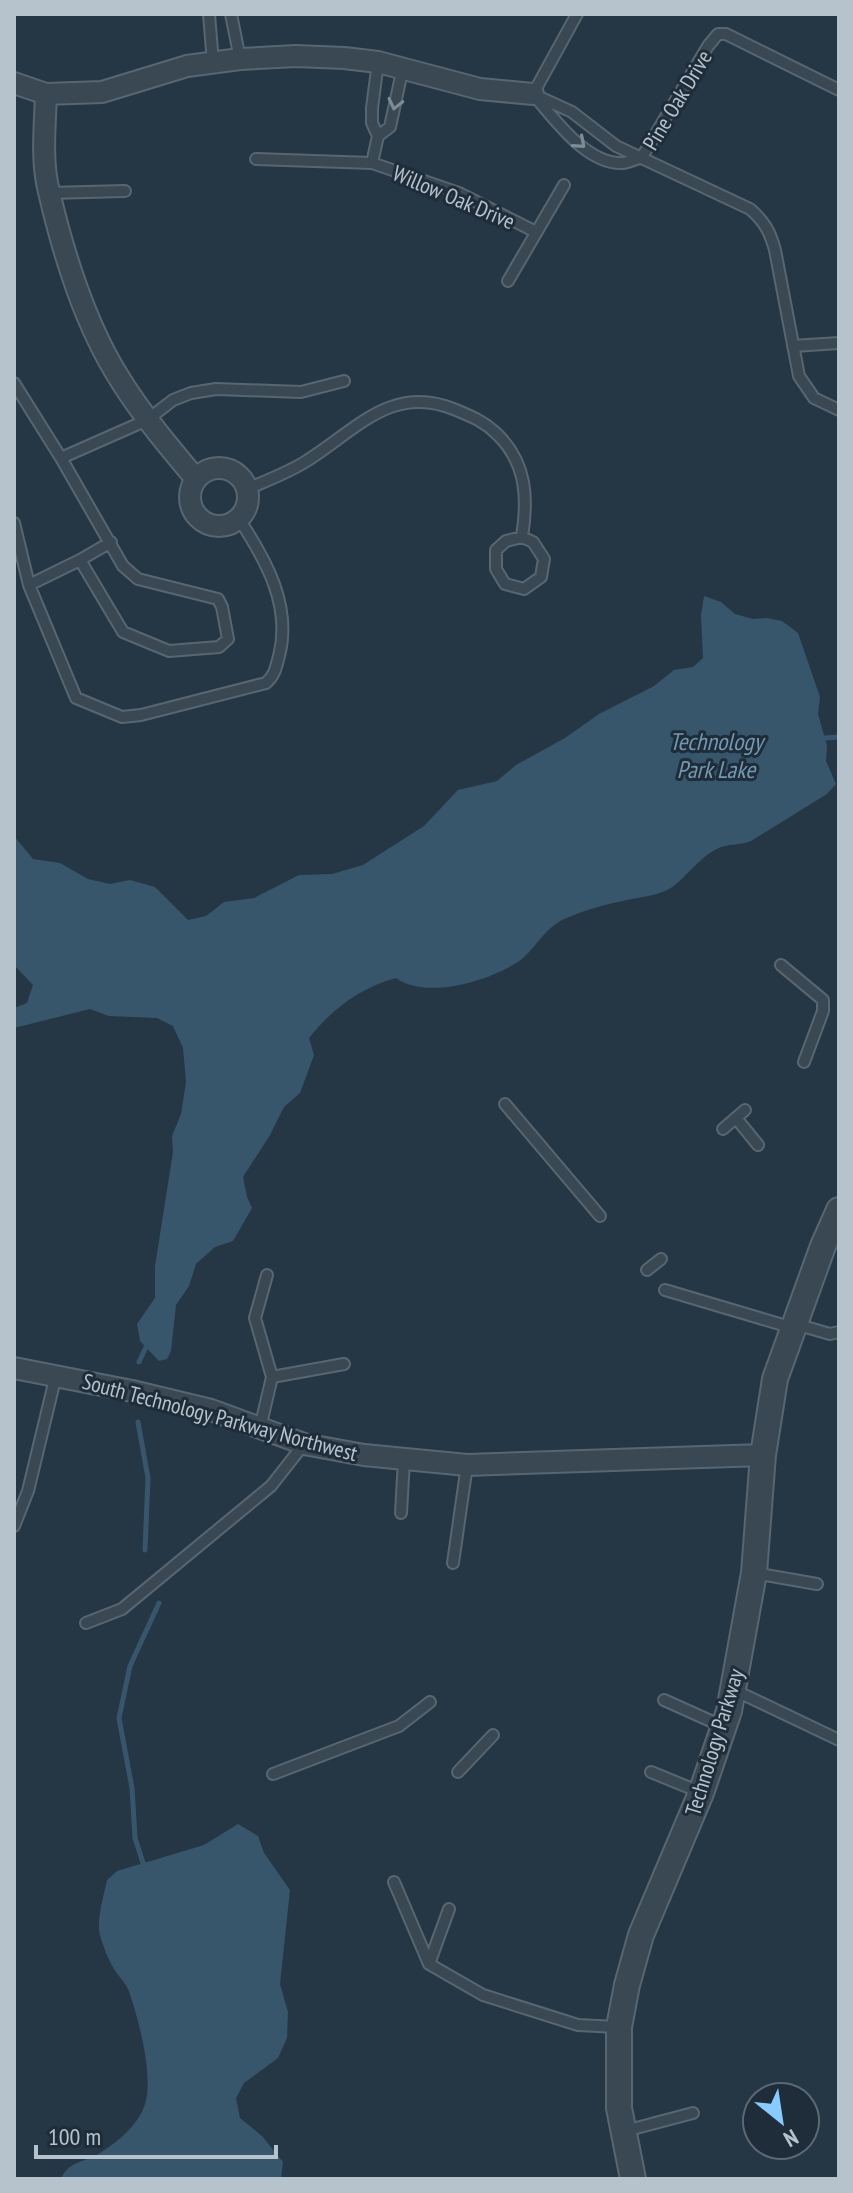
<svg xmlns="http://www.w3.org/2000/svg" width="853" height="2193" viewBox="0 0 853 2193" font-family="'PT Sans Narrow',sans-serif">
<rect width="100%" height="100%" fill="#253744"/>
<!-- water -->
<path fill="#37566c" d="M704,596L721,602L735,614L753,619L767,618L782,621L798,633L820,697L818,714L827,746L826,761L836,784L827,794L751,841C741,845 731,844 721,847C700,855 685,880 669,889C657,896 640,897 627,900C606,904 581,911 562,920C542,931 535,950 518,962C488,981 426,1000 396,978C360,988 332,1009 309,1038L314,1055L300,1093L284,1107L270,1135L243,1177L247,1197L252,1208L233,1241L215,1247L196,1264L189,1286L176,1305L171,1351L167,1359L159,1361L140,1341L137,1324L155,1298V1266L173,1152L172,1136L181,1114L186,1082L183,1048L173,1026L157,1018L109,1016L90,1009L14,1028V1008L27,1003L33,985L14,965V836L33,859L60,863L88,879L110,884L130,880L155,887L188,920L206,916L224,902L254,898L299,875L332,874L363,865L424,826L458,790L497,781L516,765L565,738L599,714L654,686L674,670L693,667L703,658L701,615Z
M238,1824L258,1836L264,1853L290,1890L280,1984L288,2012L287,2038L278,2058L244,2083L236,2098L240,2118L262,2136L283,2162L281,2179H61C68,2161 86,2162 100,2153C118,2142 139,2124 145,2104C154,2076 138,2016 128,1989C125,1982 118,1976 114,1969C108,1959 103,1946 100,1935C96,1919 104,1896 107,1880L117,1871L204,1845Z"/>
<g fill="none" stroke-linecap="round" stroke-linejoin="round">
<!-- stream -->
<path stroke="#37566c" stroke-width="5" d="M825,738L839,737
M139,1362L146,1347
M138,1422L148,1478L145,1550
M143,1863L135,1838L132,1788L119,1718L130,1666L159,1603"/>
<defs>
<path id="service" d="M209,14L213,63
M231,14L240,59
M533,94L572,112L616,146L750,209C765,222 770,232 775,250L799,376L814,398L839,410
M533,94L577,14
M537,99C557,122 588,165 623,163C629,162 636,159 642,157
M378,136L390,127L403,67
M642,157L708,46L718,34H726L839,90
M256,159L372,163L459,193L536,232
M372,163L378,136L372,123V108L378,62
M49,193L125,191
M508,281L564,185
M793,346L839,343
M14,383L61,458L147,420L173,400L191,393L216,389L301,392L344,381
M247,489C268,480 290,472 308,460C357,429 393,383 456,410C473,417 485,422 498,435C527,464 528,499 522,537
M14,523L29,585L76,698L122,717L141,715L266,683C275,675 276,667 279,656C292,606 266,560 239,519
M522,537L533,542L544,559L541,577L524,589L505,584L496,569V550L506,541Z
M80,560L111,542
M29,585L80,560L123,632L169,651L219,647L228,639L222,607L218,599L138,579L123,566L61,458
M781,965L823,1000V1011L804,1062
M505,1104L600,1216
M736,1118L758,1145
M723,1129L745,1110
M647,1270L661,1259
M665,1290L793,1328
M795,1324L830,1334L839,1332
M272,1377L344,1364
M260,1428L272,1377L255,1318L267,1275
M401,1513L404,1460
M14,1526L28,1491L56,1375
M453,1563L467,1465
M754,1573L817,1584
M86,1623L122,1609L271,1486L304,1444
M734,1690L839,1740
M664,1700L724,1727
M458,1772L493,1735
M651,1772L700,1792
M273,1774L399,1726L430,1702
M394,1882L429,1964L483,1995L578,2025L617,2027
M429,1964L449,1909
M625,2131L693,2113"/>
<path id="minor" d="M14,83L46,94L102,92L187,66L240,59L296,56L344,58L378,62L480,89L533,94
M46,94C45,126 41,161 49,192C64,256 85,325 121,381C143,416 169,447 196,479
M190 497a29 29 0 1 1 58 0a29 29 0 1 1-58 0Z
M14,1368L132,1391L211,1410L304,1444L364,1455L467,1465L763,1455"/>
<path id="tertiary" d="M633,2179L619,2108V2027L627,1985L641,1935L701,1793L729,1711L754,1573L763,1455L775,1379L823,1246L839,1210"/>
</defs>
<!-- service casing -->
<use href="#service" stroke="#576671" stroke-width="14"/>
<!-- minor casing -->
<use href="#minor" stroke="#576671" stroke-width="24"/>
<!-- tertiary casing -->
<use href="#tertiary" stroke="#576671" stroke-width="28"/>
<!-- service -->
<use href="#service" stroke="#394853" stroke-width="10"/>
<!-- minor -->
<use href="#minor" stroke="#394853" stroke-width="20"/>
<!-- tertiary -->
<use href="#tertiary" stroke="#394853" stroke-width="24"/>
</g>
<!-- one-way arrows -->
<defs><path id="oneway-chevron" d="M-2-3.5L2.5 0L-2 3.5" fill="none" stroke-width="1.6" stroke-linecap="round" stroke-linejoin="round" transform="scale(2)"/></defs>
<g stroke="#7e8c96">
<use href="#oneway-chevron" transform="translate(395 104) rotate(103)"/>
<use href="#oneway-chevron" transform="translate(580 143) rotate(41)"/>
</g>
<g text-anchor="middle" stroke-width="6" stroke-linejoin="round" paint-order="stroke">
<!-- street labels -->
<g font-size="22" fill="#b6c3cd" stroke="#1e2d39">
<text transform="translate(677 100) rotate(-59)" y="8">Pine Oak Drive</text>
<text transform="translate(454 197) rotate(23)" y="8">Willow Oak Drive</text>
<text transform="translate(220 1417) rotate(15)" y="8">South Technology Parkway Northwest</text>
<text transform="translate(714 1742) rotate(-73)" y="8">Technology Parkway</text>
</g>
<!-- water labels -->
<g font-size="24" font-style="italic" fill="#7498b2" stroke="#1e2d39">
<text x="716" y="750">Technology<tspan x="716" dy="28">Park Lake</tspan></text>
</g>
</g>
<!-- border -->
<rect width="853" height="2193" fill="none" stroke="#b6c3cd" stroke-width="32"/>
<!-- north arrow -->
<g transform="translate(781 2121) rotate(150)"><circle r="38" fill="#1e2d39" stroke="#5b6974" stroke-width="2"/>
<path d="M0-6L14 30L0 20L-14 30Z" fill="#89caff"/>
<text y="-12" font-size="22" font-weight="bold" text-anchor="middle" fill="#b6c3cd">N</text>
</g>
<!-- scale -->
<path d="M36 2145v12h240v-12" fill="none" stroke="#b6c3cd" stroke-width="4"/>
<text x="48" y="2145" font-size="24" fill="#b6c3cd" stroke="#1e2d39" stroke-width="6" paint-order="stroke">100 m</text>
</svg>
